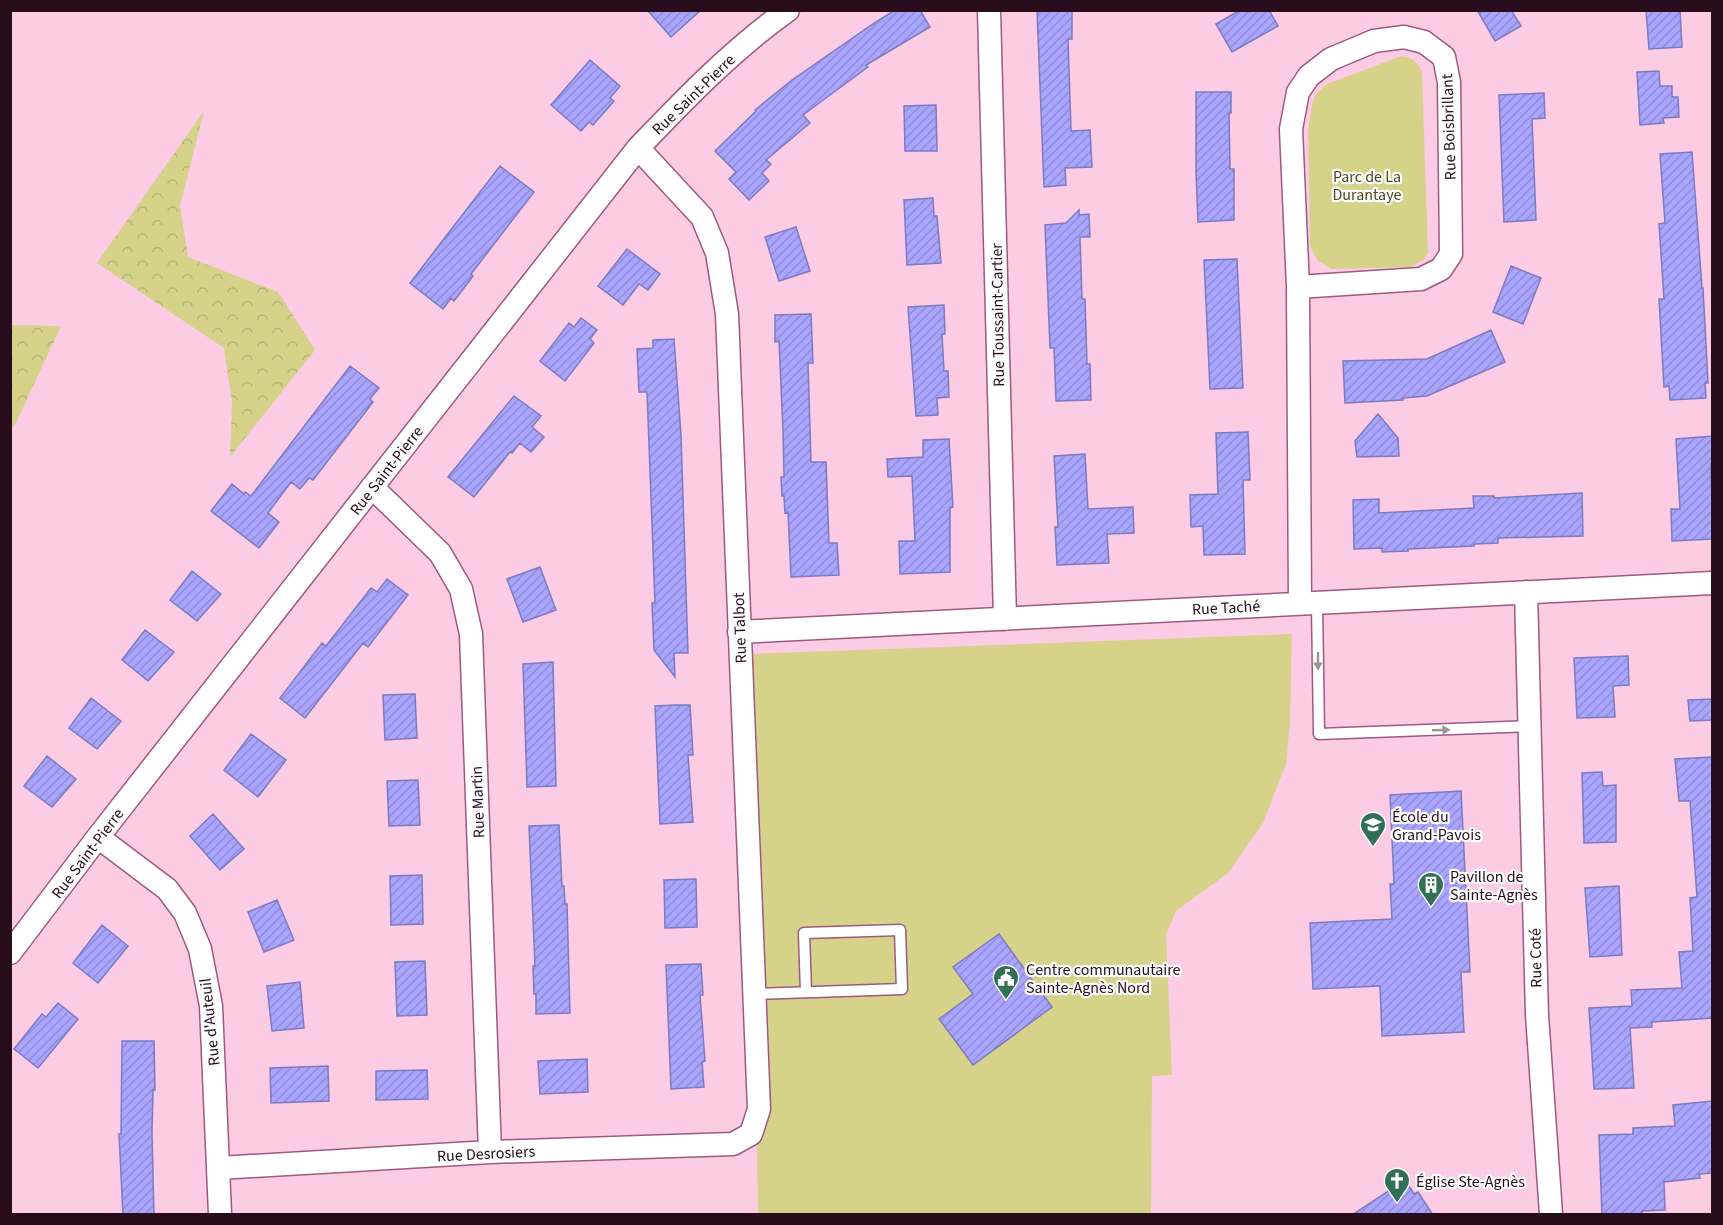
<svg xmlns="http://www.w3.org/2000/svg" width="1723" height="1225" viewBox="0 0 1723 1225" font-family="'Source Sans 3',sans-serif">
<defs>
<pattern id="forest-crowns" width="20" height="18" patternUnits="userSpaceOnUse" patternTransform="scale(1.5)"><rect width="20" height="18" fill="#d6d28a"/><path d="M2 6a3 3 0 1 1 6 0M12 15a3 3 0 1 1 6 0" fill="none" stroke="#b8b377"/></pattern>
<pattern id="building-hatch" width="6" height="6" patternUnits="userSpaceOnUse" patternTransform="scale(1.5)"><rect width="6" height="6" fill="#a9a4fd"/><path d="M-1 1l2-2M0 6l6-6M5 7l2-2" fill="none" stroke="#918cd8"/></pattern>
</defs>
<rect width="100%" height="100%" fill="#fbcce4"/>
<!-- forest -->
<path fill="url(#forest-crowns)" d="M204,111L180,206L188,257L278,292L315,350L230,457L232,402L224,348L97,263Z
M11,325L61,326L16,423L11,429Z"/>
<!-- park -->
<path fill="#d6d28a" d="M1402,56C1412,57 1419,63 1422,73L1428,253L1424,259L1411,267L1332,269L1318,261L1310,246L1308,131L1312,104L1316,94L1327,84Z
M1292,634L1290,721L1286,764L1263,823L1228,873L1176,911L1166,934L1172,1075L1152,1076L1151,1214H758L751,654Z"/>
<!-- building -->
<path fill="url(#building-hatch)" stroke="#7e7abf" stroke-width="1.5" d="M647,10H701L671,37Z
M895,10H920L930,27L866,65L868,67L803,115L810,123L766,160L771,164L762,173L769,181L749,200L729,179L736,172L715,151L756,111L755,110L792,80L873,24Z
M1037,10H1072V39H1068L1071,131L1090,130L1092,167L1065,168L1066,185L1044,187Z
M1240,10H1269L1278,26L1232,52L1216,24Z
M1477,10H1511L1521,26L1495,41Z
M1646,10H1680L1682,47L1649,49Z
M590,60L620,86L610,98L614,101L593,125L589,122L581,131L551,105Z
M1659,71L1660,86H1672V97H1678L1679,117L1663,118L1664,123L1640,125L1637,72Z
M1196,92H1231V113H1229L1230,169H1234V220L1198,222L1196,171Z
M1544,93L1545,118L1532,119L1536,220L1504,222L1499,95Z
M936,105L937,151H905L904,106Z
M1692,152L1702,288H1703L1708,383H1705L1706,398L1670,400L1669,386L1664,387L1659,299H1664L1659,224L1665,223L1660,154Z
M500,166L534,192L471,274L473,276L454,301L451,298L443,309L410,283Z
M933,198L934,216H937L941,263L907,265L904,200Z
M1079,210V215L1089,214L1090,237H1080L1082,299H1085L1087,364H1090L1091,400L1056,401L1054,348H1050L1045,225L1066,223Z
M796,227L810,271L779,281L765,237Z
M627,249L660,274L648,290L639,284L623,305L598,286Z
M1237,259L1243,388L1210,389L1204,260Z
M1511,266L1541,278L1523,324L1493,312Z
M944,305L945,334H942L944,371H948L949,397L937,398L938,415L916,416L908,307Z
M811,314L813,363H808L811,462H826L829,543H837L839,575L791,577L788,512L785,513L784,496H782L781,477H784L783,431L779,341L775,342V315Z
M581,318L597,330L590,339L594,343L565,381L540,361L569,323L574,327Z
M1491,330L1505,362L1427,396L1403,398V400L1345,403L1343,361L1427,359Z
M674,339L681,435L688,653H674L675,677L654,650L652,603H655L647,392H639L637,349L653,348V340Z
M350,366L379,388L370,399L373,402L313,480L309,478L300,489L291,482L268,513L279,522L259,548L211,511L232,484L244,494L245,492L251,496Z
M514,396L541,416L532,427L544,437L531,452L520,443L512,453L510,452L474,497L448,477Z
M1378,414L1398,438L1399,456L1357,457L1355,441Z
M1248,432L1250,480H1243L1245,554L1204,555L1203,526L1191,527L1190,495L1218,494L1216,433Z
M1713,436V464H1711L1713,539L1672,541L1671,509H1680L1676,439Z
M949,439L953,507L950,508V572L900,574L899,541H915L912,476L888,477L887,459L923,457V440Z
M1085,454L1088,509L1133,507L1134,533L1107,534L1109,563L1057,565L1055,527H1058L1054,456Z
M1582,493L1583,536L1498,538V543L1474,544V546L1408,549V551L1382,552V548L1354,549L1353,500L1379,499V513L1474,508L1473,496H1494V498Z
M540,567L556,610L523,622L507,579Z
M192,571L221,594L197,621L170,600Z
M387,579L408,595L368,647L363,643L305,718L280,698L322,643L326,646L371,588L377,592Z
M145,630L174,652L148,681L122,660Z
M1628,656L1629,685L1613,686L1615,717L1577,718L1574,658Z
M553,662L556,786L527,787L523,664Z
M415,694L417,738L385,740L383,695Z
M91,698L121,721L97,749L69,728Z
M1713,699V720L1690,721L1688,700Z
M675,705H690L693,755H688L693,822L660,824L655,706Z
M251,734L286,760L258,797L224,770Z
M47,756L76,779L52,807L24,786Z
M1713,757V1018L1652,1022V1027L1630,1028L1634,1088L1594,1089L1589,1008L1632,1006L1631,990L1682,988L1679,952L1693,951L1690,898L1697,897L1690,801H1679L1675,759Z
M1602,772L1603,786L1616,785V842L1584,843L1582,773Z
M418,780L420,825L389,826L387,781Z
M1461,791L1470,972H1461L1464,1032L1382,1036L1380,986L1313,989L1310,923L1392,919L1390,884H1394L1390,795Z
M213,814L244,849L220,870L190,836Z
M559,825L562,886H564L565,904H567L570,1013L536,1014V994H534L533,966H535L529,826Z
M422,875L423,924L391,925L390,876Z
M696,879L697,927L665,928L664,880Z
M1619,886L1622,955L1590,957L1585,888Z
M277,900L294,940L264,952L248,912Z
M102,925L128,946L98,983L73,963Z
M999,934L1052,1007L973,1065L939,1019L973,994L953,967Z
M425,961L427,1015L397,1016L395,962Z
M701,964L703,995H700L705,1061L702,1062L704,1087L671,1089L666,965Z
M300,982L304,1028L272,1031L267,986Z
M58,1003L78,1019L38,1068L14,1049L42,1014L46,1017Z
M122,1041H154L155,1090H153L152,1133L154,1215H123L119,1134H121Z
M587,1059L588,1092L540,1094L538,1061Z
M328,1066L329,1101L271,1103L270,1068Z
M427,1070L428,1099L376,1100V1071Z
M1713,1101V1173L1699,1174L1700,1178L1664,1182L1665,1210L1642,1211V1215H1602L1599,1135L1633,1134V1128L1675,1126L1673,1105Z
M1405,1180L1414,1194L1418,1192L1433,1215H1352Z"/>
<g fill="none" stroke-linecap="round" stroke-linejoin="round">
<defs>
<path id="service" d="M1317,603L1319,734L1530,726
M754,994L902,989L900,930L804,933L806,992"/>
<path id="minor" d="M989,10L1005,619
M1298,287L1421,279L1441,269L1451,254L1449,82L1444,57L1424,42L1404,37L1374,41L1331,59L1309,76L1298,92L1291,129L1298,287L1300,603
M372,487L440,553L461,589L471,634L490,1152
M1526,592L1537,1015L1551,1214
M739,632L1712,583
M98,837L167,889L185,913L200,949L211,1006L220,1214
M10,953L98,837L638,148C685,99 732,50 788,10
M219,1168L490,1152L733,1144L751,1134L759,1109L727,314L717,253L702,217L638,148"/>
</defs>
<!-- service casing -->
<use href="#service" stroke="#9e5981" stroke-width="13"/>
<!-- minor casing -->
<use href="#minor" stroke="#9e5981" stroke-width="25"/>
<!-- service -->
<use href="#service" stroke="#fff" stroke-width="10"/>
<!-- minor -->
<use href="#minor" stroke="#fff" stroke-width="22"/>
</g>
<!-- one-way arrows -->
<defs><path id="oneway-solid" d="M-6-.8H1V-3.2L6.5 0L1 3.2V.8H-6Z" transform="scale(1.5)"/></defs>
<g fill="#9e9299">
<use href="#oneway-solid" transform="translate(1318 661) rotate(90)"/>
<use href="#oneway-solid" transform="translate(1441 730) rotate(-2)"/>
</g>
<!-- icons -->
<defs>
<symbol id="school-pin" viewBox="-11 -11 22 30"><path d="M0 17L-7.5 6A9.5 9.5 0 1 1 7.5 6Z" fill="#336e57" stroke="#fcfcfc"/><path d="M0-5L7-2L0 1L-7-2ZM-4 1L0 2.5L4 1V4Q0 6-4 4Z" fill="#fff"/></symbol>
<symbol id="building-pin" viewBox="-11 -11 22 30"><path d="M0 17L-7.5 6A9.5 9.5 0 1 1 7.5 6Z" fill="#336e57" stroke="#fcfcfc"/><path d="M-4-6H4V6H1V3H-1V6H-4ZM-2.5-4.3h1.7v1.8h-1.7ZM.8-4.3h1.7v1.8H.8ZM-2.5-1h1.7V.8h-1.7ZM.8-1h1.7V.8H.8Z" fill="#fff"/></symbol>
<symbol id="civic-pin" viewBox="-11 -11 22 30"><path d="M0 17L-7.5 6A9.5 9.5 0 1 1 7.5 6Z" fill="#336e57" stroke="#fcfcfc"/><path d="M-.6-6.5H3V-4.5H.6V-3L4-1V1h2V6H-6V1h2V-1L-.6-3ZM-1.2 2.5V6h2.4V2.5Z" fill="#fff"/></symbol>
<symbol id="church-pin" viewBox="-11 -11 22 30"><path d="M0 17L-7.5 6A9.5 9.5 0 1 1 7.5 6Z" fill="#336e57" stroke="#fcfcfc"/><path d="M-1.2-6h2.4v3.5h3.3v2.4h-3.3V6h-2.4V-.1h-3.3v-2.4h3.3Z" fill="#fff"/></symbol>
</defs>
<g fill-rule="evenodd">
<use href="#school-pin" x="1358" y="810" width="30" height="40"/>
<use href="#building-pin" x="1416" y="870" width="30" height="40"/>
<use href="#civic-pin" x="991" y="963" width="30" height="40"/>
<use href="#church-pin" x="1382" y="1166" width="30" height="40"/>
</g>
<g text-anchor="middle" stroke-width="4.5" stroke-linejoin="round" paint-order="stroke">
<!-- street labels -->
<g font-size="16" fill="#280d1d" stroke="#fcfcfc">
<text transform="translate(693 94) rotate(-44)" y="6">Rue Saint-Pierre</text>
<text transform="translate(1448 127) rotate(-92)" y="6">Rue Boisbrillant</text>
<text transform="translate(997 315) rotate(-91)" y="6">Rue Toussaint-Cartier</text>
<text transform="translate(386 470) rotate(-52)" y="6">Rue Saint-Pierre</text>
<text transform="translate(1226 607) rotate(-3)" y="6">Rue Taché</text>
<text transform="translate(739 628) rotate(-92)" y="6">Rue Talbot</text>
<text transform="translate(477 802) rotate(-92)" y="6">Rue Martin</text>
<text transform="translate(87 853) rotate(-53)" y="6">Rue Saint-Pierre</text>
<text transform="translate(1535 958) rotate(-91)" y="6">Rue Coté</text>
<text transform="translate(209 1022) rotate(-96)" y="6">Rue d'Auteuil</text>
<text transform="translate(486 1153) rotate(-3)" y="6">Rue Desrosiers</text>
</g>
<!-- park labels -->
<g font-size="16" fill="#4c491e" stroke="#fcfcfc">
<text x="1367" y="182">Parc de La<tspan x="1367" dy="18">Durantaye</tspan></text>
</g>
<!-- poi labels -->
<g font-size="16" fill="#280d1d" stroke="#fcfcfc" text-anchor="start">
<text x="1392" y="822">École du<tspan x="1392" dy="18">Grand-Pavois</tspan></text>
<text x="1450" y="882">Pavillon de<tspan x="1450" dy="18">Sainte-Agnès</tspan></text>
<text x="1026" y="975">Centre communautaire<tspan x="1026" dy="18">Sainte-Agnès Nord</tspan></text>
<text x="1416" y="1187">Église Ste-Agnès</text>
</g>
</g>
<!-- border -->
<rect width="1723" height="1225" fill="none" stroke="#280d1d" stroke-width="24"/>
</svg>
